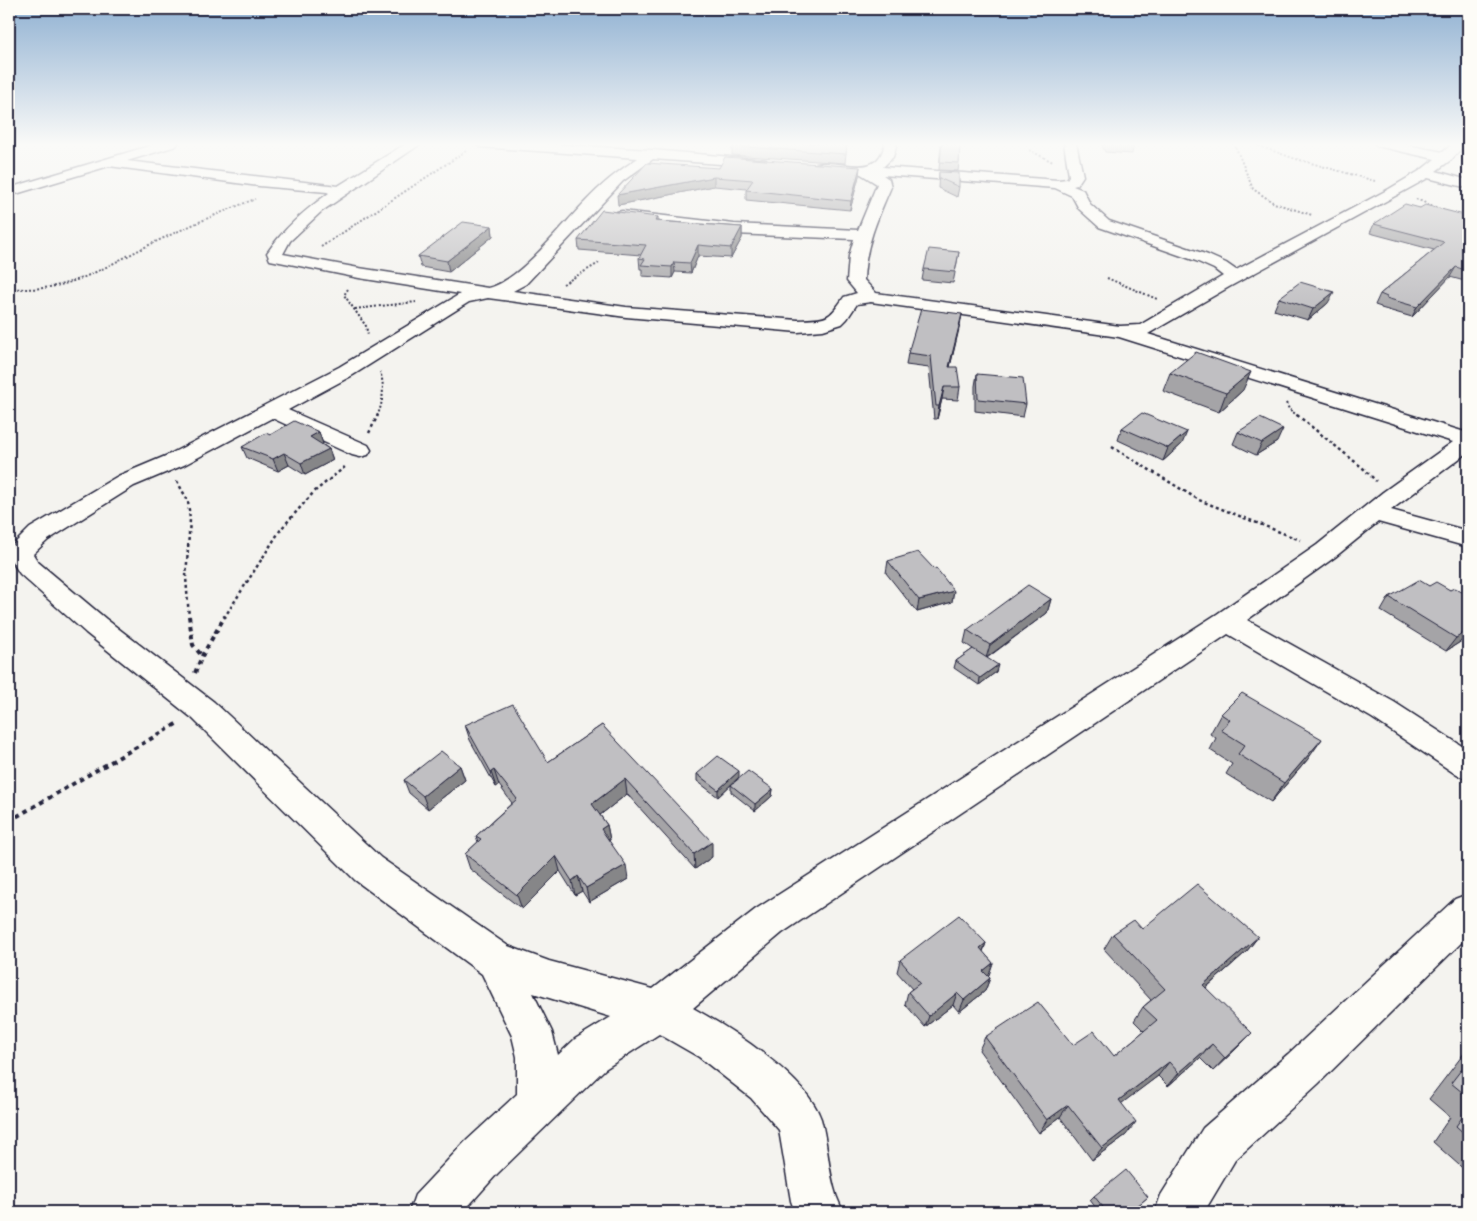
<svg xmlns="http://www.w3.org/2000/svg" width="1477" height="1221" viewBox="0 0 1477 1221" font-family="'Patrick Hand',sans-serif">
<rect width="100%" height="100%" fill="#f4f3ef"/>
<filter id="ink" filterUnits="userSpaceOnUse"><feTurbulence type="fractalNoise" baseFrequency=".02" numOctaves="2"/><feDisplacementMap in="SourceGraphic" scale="10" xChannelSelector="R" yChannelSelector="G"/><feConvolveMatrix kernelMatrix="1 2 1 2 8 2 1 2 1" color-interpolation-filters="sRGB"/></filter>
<g filter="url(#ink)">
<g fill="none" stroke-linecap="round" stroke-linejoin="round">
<defs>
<path id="minor" d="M159,143H178L176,146L127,161L338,186L407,143H422L322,211L290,241L283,254L359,268L488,288C520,281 561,226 585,202C601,185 618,171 638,158L480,147L474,143H531L652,150L766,160L768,163L761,167L653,159L623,181L526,284L513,291L626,307L798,320C826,319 828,321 844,297L857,293L847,281L849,256L854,239L734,234L622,219L617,218L615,215L617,212L622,211L734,224L858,230L877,184L861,174L816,170L814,167L816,164C842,158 877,182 885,143H897L893,157L883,167L1058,180L1067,179L1069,176L1064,143H1076L1083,176L1077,185L1073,186L1083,190L1090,204L1109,221L1208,255L1226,263L1236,270L1389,189L1421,170L1435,159L1377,146L1375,143H1397L1443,152L1453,143H1466L1452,159L1436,171L1468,180V188L1428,178L1229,287L1148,334L1468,433V452L1391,510L1468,531V547L1378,522L1335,557L1247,620L1394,702L1468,750V779L1457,775L1372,718L1228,634L782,933L693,1008C731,1029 807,1077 821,1119C828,1144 828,1171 836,1195C838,1201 841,1206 843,1212H795L791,1201L779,1130L751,1098L699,1057L659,1034L605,1069L497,1174L463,1212H409L415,1195L465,1142L517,1094V1057L512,1036L482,974L355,880L192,718L86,633L20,574L9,557V549L30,528L118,476L168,455L339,367L460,294L359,278L270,260L267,253C284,228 305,210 329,193L327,192L259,186L109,166L9,196V188ZM883,175L1055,188L1072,196L1079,209L1099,227L1196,261L1214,269L1223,276L1140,325L1120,326L876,293L864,280C865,246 878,217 891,187L889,179ZM488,298L626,317L798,332L823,330L842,324L847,319L857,304L871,302L1119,337L1453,442L1383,492L1317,545L1217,614L756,909L653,989L549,961L508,946L381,858L214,702L106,619L38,562L33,554L48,540L134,486L184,465L272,418L352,455L360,457L368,455L371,450L368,445L288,410L353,375L469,302ZM533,993L611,1017L575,1039L558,1055L552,1032Z
M1468,894V936L1318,1084L1235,1160L1204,1212H1155L1161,1195L1203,1128L1288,1054L1455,899Z"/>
</defs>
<!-- minor casing -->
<use href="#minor" stroke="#22223b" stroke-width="3"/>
<!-- path-far2 -->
<path stroke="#22223b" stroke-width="2" stroke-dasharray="2 2" stroke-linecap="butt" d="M1234,143L1253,189L1274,203L1312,215
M1251,143L1293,158L1375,181
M1029,150L1053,162
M1416,199L1445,211
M321,247L466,151
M1107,278L1157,299
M563,284L601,262
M9,288C67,294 100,269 149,245C184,228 219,213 255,199
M348,289L344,295L366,326L368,336
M355,309L416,302
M1286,403L1289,409L1298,416
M377,416C383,405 385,384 380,372"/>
<!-- path-far1 -->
<path stroke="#22223b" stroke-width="2.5" stroke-dasharray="3 3" stroke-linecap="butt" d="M1297,415L1364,469L1376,481
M369,433L378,415
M1112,447L1199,500L1300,540
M177,481L188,501L190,520L186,577L189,618
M224,618L281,529L314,492L346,466"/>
<!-- path -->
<path stroke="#22223b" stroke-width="4" stroke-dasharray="4.5 4.5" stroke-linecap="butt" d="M189,616L193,645L202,656
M195,673L202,656L225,616
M9,821L178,723"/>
<!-- minor -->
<use href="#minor" fill="#fdfcf7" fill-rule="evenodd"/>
</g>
<!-- wall -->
<path fill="#a5a4a7" stroke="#22223b" d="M847,143L845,163L732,155V146Z
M941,143H960L959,163L958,171L939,170Z
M1101,143H1134V144L1132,154L1105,152Z
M719,168L859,176L850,210L746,200V190L747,189L714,186L618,205Z
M939,172L959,187L957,197L938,188Z
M1420,208L1468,216V282L1450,277L1412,317L1381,308V307L1375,305L1380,294L1434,250L1370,233L1374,224Z
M658,217V221L742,227V238L731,258L698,256L691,273L675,272L672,278L642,276V269H640L639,258L641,255L579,250L578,240Z
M492,226L493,236L449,272L421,267L418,256Z
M959,252L953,283L922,280L924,269Z
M1279,298L1328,303L1308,320L1274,310Z
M962,314L950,367L960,387L958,400L942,399L937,419H934L929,368L906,365L908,353Z
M1170,373L1243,390L1219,412L1163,391Z
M977,374L1026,404L1023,417L975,411V386Z
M1122,428L1182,444L1163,461L1118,440Z
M319,432L323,444H322L329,449L333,460L305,475L289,465L278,471L247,458L242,447L270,435Z
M1238,432L1277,442L1256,455L1233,444Z
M888,561L952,602L917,612L886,573Z
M1429,586L1450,590L1466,594L1468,593V637L1446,651L1381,611L1389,597Z
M1051,599L1047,613L987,658L996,672L979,685L954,668L956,661L973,649L964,643L967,630Z
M1221,714L1308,759L1271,802L1226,774L1232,764L1210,750L1216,738L1210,734Z
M465,725L548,762L602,725L712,857L695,869L627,794L600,815L607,825L610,840L609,841L628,879L589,902L582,891L575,895L560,871L522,909L470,869L465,854L478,842L476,836L512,803L499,785L496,787L470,740Z
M460,766L465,780L428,809L409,793L404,780Z
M697,774L739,777L718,797L697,781Z
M731,785L773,789L772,796L755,811L731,792Z
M1142,929L1258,937L1246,952L1206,988L1239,1046L1213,1071L1200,1058L1168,1086L1158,1076L1121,1103L1126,1135L1092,1160L1060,1117L1039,1133L979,1050L985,1037L1073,1045L1114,1056L1144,1031L1134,1021L1143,1007L1151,1000L1104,949L1113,934Z
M986,943L983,952L993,963L987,976L990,978L985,991L959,1012L953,1005L925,1027L905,1004L908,992L912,989L897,972L900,960Z
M1468,1050V1173L1433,1142L1450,1117L1429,1099L1465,1052Z
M1094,1196L1148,1197L1130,1212H1099L1090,1200Z"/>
<!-- shaded-wall -->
<path fill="#868688" stroke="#22223b" d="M860,167L859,176L850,210L851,201Z
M714,177V186L618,205L617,195Z
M492,226L493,236L449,272L447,261Z
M742,227V238L731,258V248Z
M698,245V256L691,273L690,263Z
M674,262L675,272L672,278V267Z
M1456,267L1450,277L1412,317L1417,307Z
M1334,292L1328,303L1308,320L1313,309Z
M962,314L960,325L947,379L949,367Z
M1251,372L1243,390L1219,412L1226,393Z
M944,387L942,399L937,419L939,406Z
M1283,429L1277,442L1256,455L1262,443Z
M319,432L323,444L315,449L310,437Z
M1187,432L1182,444L1163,461L1168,448Z
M329,449L333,460L305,475L301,463Z
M284,453L289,465L278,471L273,459Z
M954,591L952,602L917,612L919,600Z
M1051,599L1047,613L986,658L990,645Z
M1468,630V637L1446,651L1456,638Z
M998,665L996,672L979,685L980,678Z
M1322,739L1308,759L1271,802L1284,783Z
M460,766L465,780L428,809L423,796Z
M494,770L499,785L496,787L491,772Z
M739,771V777L718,797V790Z
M625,779L627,794L595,819L592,804Z
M773,789L772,796L755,811V804Z
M607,825L610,840L603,844L601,829Z
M712,842V857L695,869L694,854Z
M556,856L560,871L522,909L517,895Z
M626,865L628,879L589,902L586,888Z
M578,876L582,891L575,895L572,881Z
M1258,937L1246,952L1192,1000L1203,985Z
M986,943L981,956L980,948Z
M993,963L989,975L978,983L983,971Z
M990,978L985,991L959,1012L964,1000Z
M957,993L953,1005L925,1027L929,1016Z
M1252,1033L1239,1046L1213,1071L1225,1058Z
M1212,1044L1200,1058L1168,1086L1179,1073Z
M1169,1062L1158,1076L1109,1113L1119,1100Z
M1068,1105L1060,1117L1039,1133L1047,1120Z
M1136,1122L1126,1135L1092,1160L1102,1148Z"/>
<!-- building -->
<path fill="#c0bfc2" stroke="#22223b" d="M734,143H847L846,154L732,146Z
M942,143H960L959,163L940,162Z
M1107,143H1134V144Z
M725,157L860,167L851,201L746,190L753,180L714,177L617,195L647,163L719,168Z
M939,172L959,173V187L939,178Z
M1405,204L1420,208L1425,205L1468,216V271L1456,267L1417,307L1386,298L1387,297L1380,294L1444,242L1374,224Z
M602,210L658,217L655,221L742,227L731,248L698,245L690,263L674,262L672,267L641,265L645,259L639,258L646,245L578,240Z
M463,222L492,226L447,261L418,256Z
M929,249L959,252L955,272L924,269Z
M1300,282L1334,292L1313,309L1279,298Z
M921,309L962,314L949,367H957L960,387H944L939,406H936L931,356L908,353Z
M1196,352L1251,372L1226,393L1170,373Z
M977,374L1023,378L1026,404L978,399Z
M1142,413L1187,432L1168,448L1122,428Z
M1260,418L1283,429L1262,443L1238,432Z
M294,421L319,432L310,437L329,449L301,463L284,453L273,459L242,447L266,433L270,435Z
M918,552L934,569L936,568L954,591L919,600L888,561Z
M1419,580L1429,586L1436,582L1450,590L1454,588L1466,594L1468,593V630L1456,638L1389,597Z
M1028,585L1051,599L990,645L967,630Z
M973,649L998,665L980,678L956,661Z
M1242,693L1322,739L1284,783L1238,754L1245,745L1221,730L1230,720L1221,714Z
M513,704L548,762L602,725L712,842L694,854L625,779L592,804L607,825L601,829L626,865L586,888L578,876L572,881L556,856L517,895L465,854L481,839L476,836L517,799L494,770L491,772L465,725Z
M441,751L460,766L423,796L404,780Z
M718,756L739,771L718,790L697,774Z
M748,771L773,789L755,804L731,785Z
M1197,884L1258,937L1203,985L1252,1033L1225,1058L1212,1044L1179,1073L1169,1062L1119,1100L1136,1122L1102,1148L1068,1105L1047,1120L985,1037L1038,1002L1073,1045L1094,1031L1114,1056L1157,1020L1143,1007L1165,989L1113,934L1134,920L1142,929Z
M959,915L986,943L980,948L993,963L983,971L990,978L964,1000L957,993L929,1016L908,992L920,983L900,960Z
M1468,1061V1097L1451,1083Z
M1468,1109V1137L1456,1126Z
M1126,1170L1148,1197L1130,1212H1107L1094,1196Z"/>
</g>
<!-- sky -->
<linearGradient id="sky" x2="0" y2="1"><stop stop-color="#90b1d2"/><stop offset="0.46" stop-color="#fafaf8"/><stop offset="1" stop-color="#fafaf8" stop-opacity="0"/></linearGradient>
<rect width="1477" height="314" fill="url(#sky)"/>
<!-- margin -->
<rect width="1477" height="1221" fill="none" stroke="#fdfcf7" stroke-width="30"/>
<rect x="15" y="15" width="1447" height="1191" fill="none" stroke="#22223b" stroke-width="2" filter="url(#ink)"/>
</svg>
